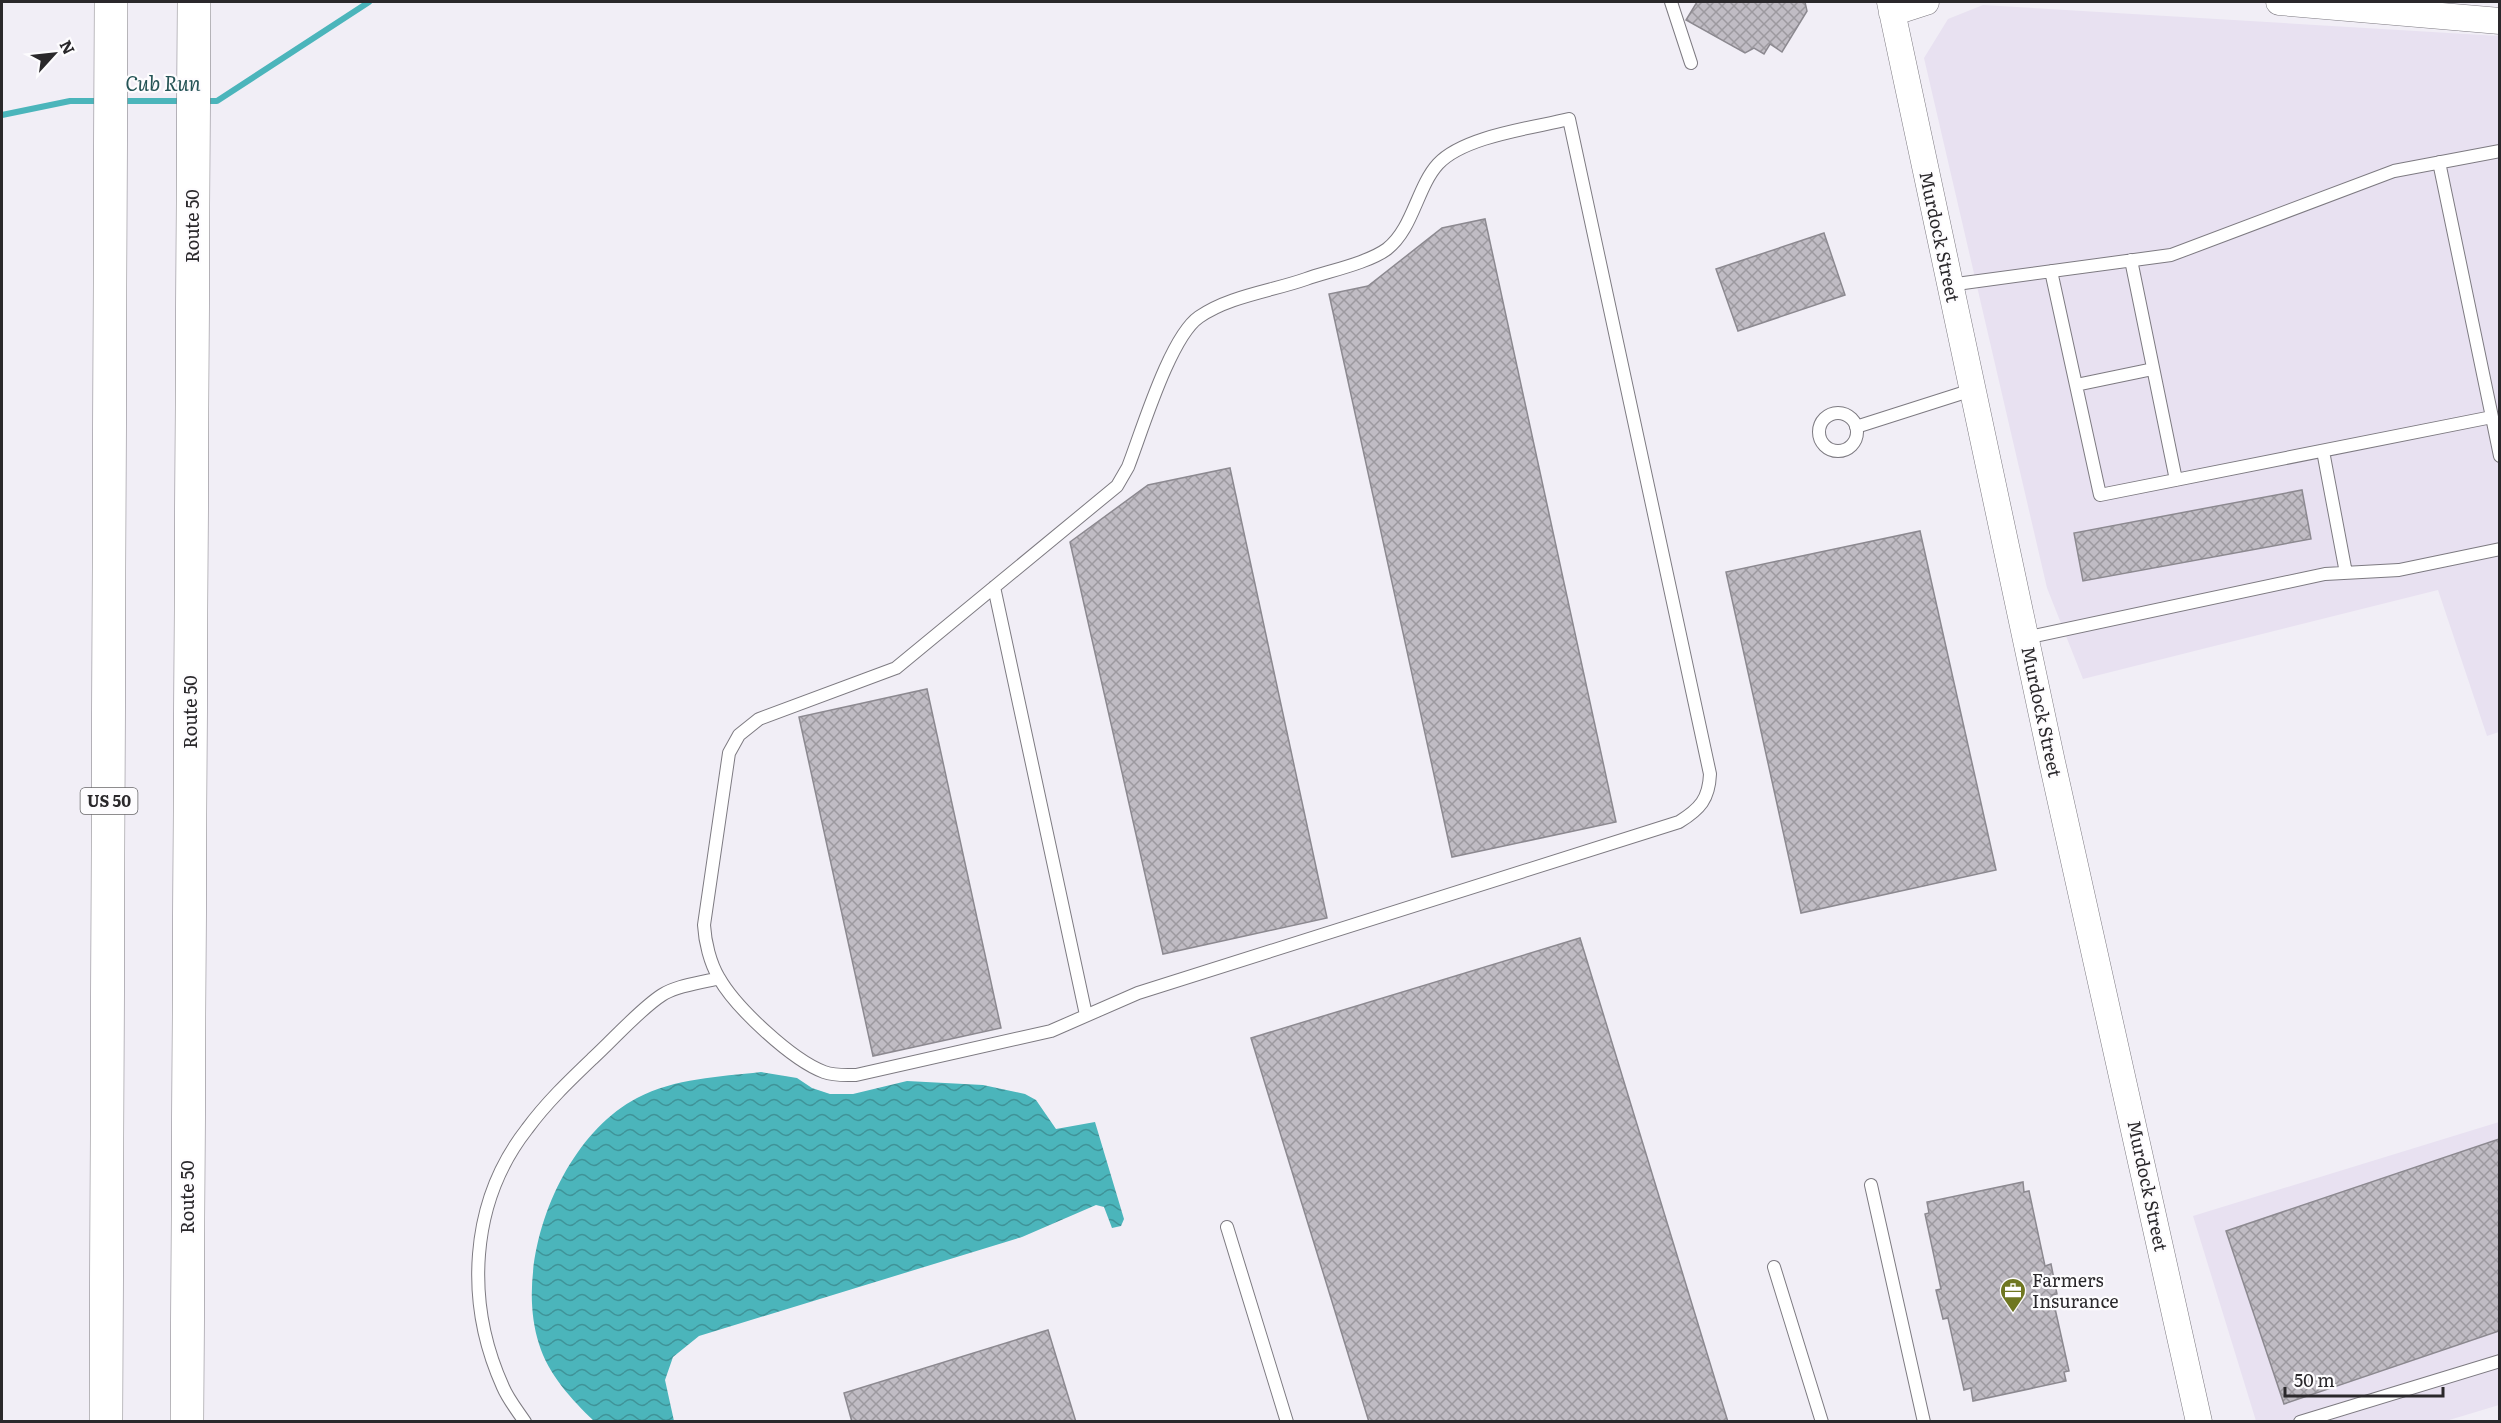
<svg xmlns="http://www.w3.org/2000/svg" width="2501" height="1423" viewBox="0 0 2501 1423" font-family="Literata,serif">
<defs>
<pattern id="water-waves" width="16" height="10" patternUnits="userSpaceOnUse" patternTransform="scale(1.5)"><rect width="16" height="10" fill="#4bb5bb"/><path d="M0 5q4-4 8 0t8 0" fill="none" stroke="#3f9398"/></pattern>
<pattern id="building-cross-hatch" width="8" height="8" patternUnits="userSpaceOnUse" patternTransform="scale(1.5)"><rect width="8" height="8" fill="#c0bcc4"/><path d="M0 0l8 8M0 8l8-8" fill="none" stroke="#9c999f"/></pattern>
</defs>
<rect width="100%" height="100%" fill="#f1eef6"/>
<!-- built -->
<path fill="#e8e1f1" d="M1983,5L2499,36V732L2487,736L2438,590L2083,679L2047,588L1924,58L1948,19Z
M2499,1122V1405L2446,1421H2256L2193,1216Z"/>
<!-- water -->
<path fill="url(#water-waves)" d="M761,1072L797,1078L812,1088L830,1094H853L907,1081L983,1085L1025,1094L1036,1100L1056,1129L1095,1122L1124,1219L1121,1226L1112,1228L1104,1207L1096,1205L1022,1237L699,1336L673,1357L665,1380L674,1421H594C572,1400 548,1374 539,1344C513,1263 560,1138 637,1098C676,1078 718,1077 761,1072Z"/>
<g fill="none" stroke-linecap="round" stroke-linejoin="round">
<!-- stream -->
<path stroke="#4bb5bb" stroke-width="6" d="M120,101H185
M204,101H217L369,2
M2,115L70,101H101"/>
</g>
<!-- building -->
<path fill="url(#building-cross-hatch)" stroke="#8c8990" stroke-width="1.5" d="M1697,2H1805L1807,11L1782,52L1770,44L1764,54L1754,48L1745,53L1686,20Z
M1485,219L1616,822L1452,857L1329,294L1368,286L1442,228Z
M1824,233L1845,295L1738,331L1716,269Z
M1230,468L1327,918L1163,954L1070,542L1148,485Z
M2302,490L2311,539L2083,581L2074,533Z
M1920,531L1996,870L1801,913L1726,572Z
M927,689L1001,1028L873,1056L799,717Z
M1580,938L1728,1422H1369L1251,1038Z
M2499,1139V1331L2284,1404L2226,1231Z
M2023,1182L2024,1192L2029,1191L2045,1266L2051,1264L2057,1294L2052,1295L2069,1371L2064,1372L2066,1381L1973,1401L1971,1388L1964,1390L1948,1318L1943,1319L1936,1290L1941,1289L1925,1214L1929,1213L1927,1202Z
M1048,1330L1076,1422H852L844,1393Z"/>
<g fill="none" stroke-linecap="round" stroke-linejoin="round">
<defs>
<path id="lane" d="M1671,2L1691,63
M1569,119L1710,774C1709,799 1700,809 1679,822L1138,993L1051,1031L856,1075C845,1075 835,1076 824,1072C792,1060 736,1008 719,978C710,963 705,942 704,925L729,753L739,735L759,719L896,668L1117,486L1128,467C1142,431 1170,337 1199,317C1229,296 1272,291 1306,279C1329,271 1368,263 1387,249C1413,229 1417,187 1438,164C1464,136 1533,128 1569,119Z
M2131,260L2176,480
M2051,271L2100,495L2492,417L2439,162
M1949,285L2171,255L2394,171L2500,151
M2076,385L2153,369
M1819 432a19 19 0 1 1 38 0a19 19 0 1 1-38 0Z
M2492,417L2500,456
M1856,427L1972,390
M2323,451L2346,573
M994,587L1086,1015
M2025,638L2325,574L2399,570L2500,549
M1871,1185L1924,1422
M1227,1227L1287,1422
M1774,1267L1822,1422
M525,1422C517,1410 508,1399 503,1387C465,1303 469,1203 527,1129C546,1103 569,1081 592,1059C613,1040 640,1009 662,995C677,985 702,983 719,978
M2300,1422L2500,1361"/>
<path id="street" d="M1890,2L2052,762L2199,1422
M2279,2L2500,21
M1892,13L1926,2"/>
<path id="highway" d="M106,1422L111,2
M187,1422L194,2"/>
</defs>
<!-- lane casing -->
<use href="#lane" stroke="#7d7a81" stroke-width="14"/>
<!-- street casing -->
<use href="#street" stroke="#7d7a81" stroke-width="27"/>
<!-- highway casing -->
<use href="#highway" stroke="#7d7a81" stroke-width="34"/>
<!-- lane -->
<use href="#lane" stroke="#fff" stroke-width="12"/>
<!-- street -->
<use href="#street" stroke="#fff" stroke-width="26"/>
<!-- highway -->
<use href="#highway" stroke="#fff" stroke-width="33"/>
</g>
<!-- icons -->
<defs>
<symbol id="office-pin" viewBox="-11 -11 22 30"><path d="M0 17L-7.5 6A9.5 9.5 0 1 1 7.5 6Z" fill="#6f7721" stroke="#fdfcfe"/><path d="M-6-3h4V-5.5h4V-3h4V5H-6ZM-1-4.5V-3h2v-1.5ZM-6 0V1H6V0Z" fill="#fff"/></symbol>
</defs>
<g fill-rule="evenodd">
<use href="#office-pin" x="1998" y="1276" width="30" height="40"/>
</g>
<g text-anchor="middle" stroke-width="4.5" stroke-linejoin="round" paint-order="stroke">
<!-- shield labels -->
<rect fill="#fdfcfe" stroke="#69686a" stroke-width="1.5" x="80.5" y="788" width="57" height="26" rx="4.5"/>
<g font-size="16" font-weight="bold" fill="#2a282b">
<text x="109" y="807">US 50</text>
</g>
<!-- street labels -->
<g font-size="18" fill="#2a282b" stroke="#fdfcfe">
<text transform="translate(193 226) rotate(-90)" y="6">Route 50</text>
<text transform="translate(1939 237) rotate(78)" y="6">Murdock Street</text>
<text transform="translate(191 712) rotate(-90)" y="6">Route 50</text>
<text transform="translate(2041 712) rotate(78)" y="6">Murdock Street</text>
<text transform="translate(2147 1186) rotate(78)" y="6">Murdock Street</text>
<text transform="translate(188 1197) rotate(-90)" y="6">Route 50</text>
</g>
<!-- poi labels -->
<g font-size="18" fill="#2a282b" stroke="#fdfcfe" text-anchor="start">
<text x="2032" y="1287">Farmers<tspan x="2032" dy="21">Insurance</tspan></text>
</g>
<!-- water labels -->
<g font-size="20" font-style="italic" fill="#255456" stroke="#fdfcfe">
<text x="163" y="91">Cub Run</text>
</g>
</g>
<!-- border -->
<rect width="2501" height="1423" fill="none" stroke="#2a282b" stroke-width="6"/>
<!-- north arrow -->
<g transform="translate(54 54) rotate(63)" stroke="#fdfcfe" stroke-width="4.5" paint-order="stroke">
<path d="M0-4.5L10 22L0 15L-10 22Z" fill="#2a282b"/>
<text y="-9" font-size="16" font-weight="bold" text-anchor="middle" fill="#2a282b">N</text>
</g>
<!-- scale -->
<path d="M2285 1387v9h158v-9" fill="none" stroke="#2a282b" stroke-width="3"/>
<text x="2294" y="1387" font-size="18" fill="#2a282b" stroke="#fdfcfe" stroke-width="4.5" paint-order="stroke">50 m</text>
</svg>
